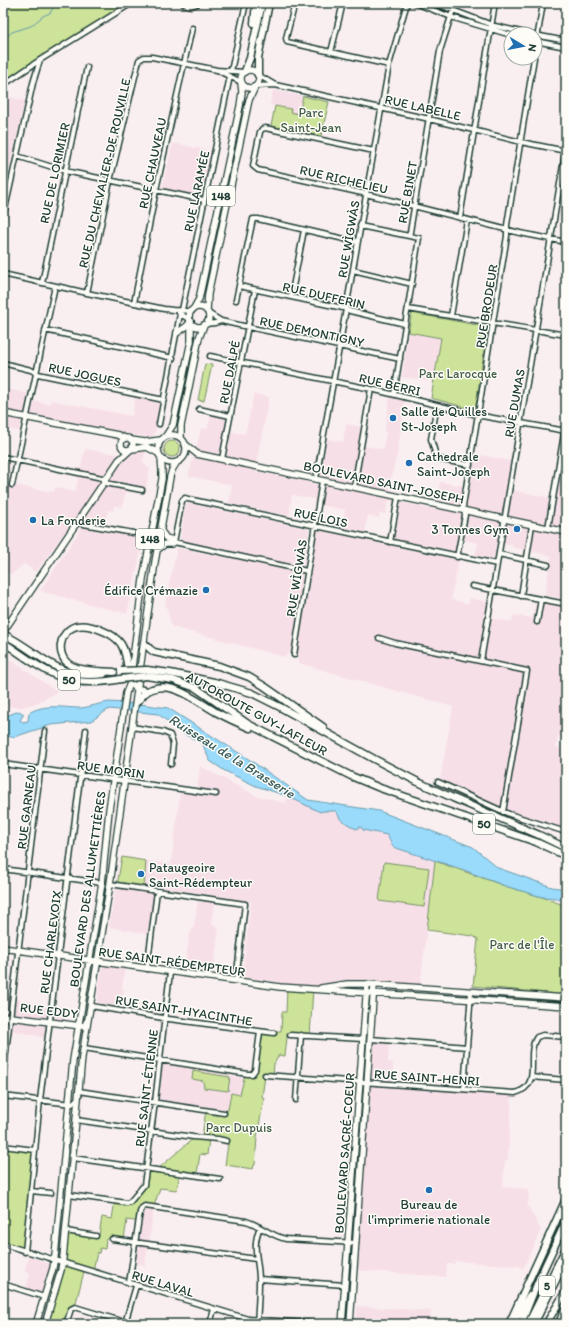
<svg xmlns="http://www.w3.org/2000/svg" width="569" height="1327" viewBox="0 0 569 1327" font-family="Itim,sans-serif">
<rect width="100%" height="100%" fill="#faeff0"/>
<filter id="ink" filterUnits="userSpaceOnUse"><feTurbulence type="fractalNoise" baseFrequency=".025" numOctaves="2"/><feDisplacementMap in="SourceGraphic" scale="8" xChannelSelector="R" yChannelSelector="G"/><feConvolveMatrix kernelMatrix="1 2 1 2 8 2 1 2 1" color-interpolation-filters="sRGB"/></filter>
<g filter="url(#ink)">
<!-- built -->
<path fill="#f7dfe8" d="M273,90L303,96L299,114L290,112V108L270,105Z
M7,96L25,101L3,195V99Z
M173,143L212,151L201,196L162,188Z
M408,332L441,338L433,382L402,377Z
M3,388L34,395L33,401L50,404L51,400L132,416L135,398L158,402L160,404L155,433L151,438L23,413L19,431L4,428L3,431Z
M254,394L269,397L255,471L317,484L321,474L327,439L343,442L346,424L362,427L359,445L383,449L386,432H384L390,397L405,400L398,450L389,489L397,492L394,502L388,501L386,514L380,513L379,518L368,515L365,532L342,527L345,510L314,504L315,499L292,495L289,516L229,503L232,485L188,476L196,449L201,428L207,429L211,415L233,420L231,432L245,434Z
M85,449L128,456L133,451L146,449L143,463L146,464V467L150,468L146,489L137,492L126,491L122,507L114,506L113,511L108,510L104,524L76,517L36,572L24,564L12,574L3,572V483L54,492L55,487L75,492Z
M475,454L511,461L506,489L556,499L561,475L566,476V600L545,595L551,556L512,547V545L497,543L494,559L475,556L478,543L457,538L455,551L394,539L401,502L434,510L440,482L469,487Z
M186,503L309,529L298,610H305L317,530L459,560L451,599L468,604L470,598L488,602L490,594L496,595L492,618L512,622L513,615L532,618L536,602L566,605V738L558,736L556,747L566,751V834L500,814L438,790L453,707L298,663L299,656L289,652L285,657L172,627L165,603L177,548L235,559L237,552L180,541Z
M82,527L144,538L127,614L40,591Z
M3,655L58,692L34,704L22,707H12L3,703Z
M200,766L257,796L286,803L287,796L320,812L323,811H336L341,820L362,827L363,830L387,835L393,847L435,861L420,988L367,984L315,989L280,987L279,982L242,977L251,902L155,886L148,934L109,927L115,891L119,888L143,892L146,861L171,864L180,793L196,795Z
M198,900L215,902L212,925L219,927L213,973L185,969L189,935L194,926Z
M105,966L125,969L122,988L124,989L121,1007L99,1003L97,1001L102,967Z
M3,997L33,1002V1005L55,1008L56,1006L67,1007L66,1020L48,1019L46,1038L13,1031L12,1034L3,1033Z
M371,1039L389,1041L388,1062L393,1063L392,1084L512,1093L508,1160L505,1161L503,1187L529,1189L528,1206L541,1230L523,1269L519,1266L455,1261V1264H447L446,1277L354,1270Z
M162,1064L244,1078L240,1095L231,1093L228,1110L159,1100Z
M150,1209L154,1210L145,1265L136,1264L143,1213L145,1210Z
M29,1256L50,1264L41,1293L26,1288L30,1273L24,1271Z
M357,1306L431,1311L430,1324H356Z"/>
<!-- green -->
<path fill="#cce399" stroke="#769066" d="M3,3H128L3,81Z
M303,96L329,102L321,136L271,126L275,106L291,109L290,112L299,114Z
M412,313L488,327L475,410L431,398L441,338L408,332Z
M205,364L212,365L204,401L198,400Z
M164 449a8 8 0 1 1 16 0a8 8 0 1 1-16 0Z
M122,857L146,861L144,889L117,885Z
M435,861L505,886L542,897L566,906V993L557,994L473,986L478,939L473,936L427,930Z
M384,862L429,868L424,907L379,901Z
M287,987L313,989L310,1036L289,1035L287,1038L285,1056L279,1055L274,1064L273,1076H265L262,1097L264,1098L257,1137L255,1165H254L253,1169L225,1165L228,1144L227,1143V1141L209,1138L207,1155L200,1154L197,1174L180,1172L177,1190L160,1188L154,1206L144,1208L141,1222L127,1220L124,1239H106L105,1249L100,1248L99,1253H97L93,1270L85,1268L75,1306L69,1324H47L65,1262L69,1230L99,1235L102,1217L112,1219L115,1200L128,1202L133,1201L146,1186L149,1167L159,1168L196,1136H202L206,1110L224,1113L225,1110H228L231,1093L240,1095L245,1074L254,1072L258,1032L274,1033L276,1031H281L282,1012H286Z
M193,1071L230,1077L228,1091L204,1088L203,1081L192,1079Z
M3,1146L35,1150L25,1252L3,1244Z"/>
<!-- water -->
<path fill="#9adafb" stroke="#699bab" d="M109,702L140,704L168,708L250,760L308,800L379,811L473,847L498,868L552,887L566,889V895H564L559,900L556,898L542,897L505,886L464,870L393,847L387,835L363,830L361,827L356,829L341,820L336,811H323L320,812L287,796L256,786L225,771L210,761L202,743L182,733L158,714L109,709L91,721L51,725L14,737L3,736V715L6,716L19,711L24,714L20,720L23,722L28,721L29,713C45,703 64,708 81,708C91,707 100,703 109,702Z"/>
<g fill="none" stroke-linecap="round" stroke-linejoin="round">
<!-- stream -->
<path stroke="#699bab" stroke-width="1" d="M3,40L12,32L31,26L43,16L50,13L52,10L54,3"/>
<defs>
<path id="minor" d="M295,3L286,38L287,42L389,65
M415,3L454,18L511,35
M434,3L495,26L530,34
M535,35L566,41
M535,41L566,47
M535,51L543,3
M331,52L343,3
M219,71L241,82
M231,71L246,3
M258,75L275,85
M3,85L40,60L132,3
M256,86L275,85L289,88L425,118L521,142L566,151
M374,151L265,128L262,129L260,132L253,166L258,170L362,193L520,233L566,242
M17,156L65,171L204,200
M3,218L33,83L40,60
M460,218L495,3
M360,226L409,236
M353,270L412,284
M3,274L87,293L164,309L173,310L192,311
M42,283L87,67
M239,286L343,308L350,311L405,324
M87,293L110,181L139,60L144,57H152L217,70L244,72
M291,297L304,230
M236,300L253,219H258L357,242
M134,303L156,190L192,28
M408,309L566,335
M182,310L230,76
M179,313L190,320
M208,313L221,321L248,327L400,359
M451,316L467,220
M205,324L215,323L221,321
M45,330L173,358
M210,356L371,389L482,416L566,431
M3,363L31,370L38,374L164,400
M394,394L419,238L409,236L410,232L440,51L453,10
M437,405L431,439L437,459L470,465
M199,409L230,416
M159,424L180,314
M3,457L107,479
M222,459L255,290
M316,479L389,65L407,3
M105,483L142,490
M12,485L55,286
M354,487L371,389
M78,523L133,533
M548,528L566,422
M390,542L398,497
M499,554L548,565
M457,557L465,515L463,506L507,236V225L534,58
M307,571L174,542L182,501L185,498L188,499L497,564
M472,586L566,604
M521,596L532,525
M537,622L541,599
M379,638L395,643L527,671L503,812
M294,655L322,481
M481,661L566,147
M132,727L163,732L170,735L173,744L171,764
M3,764L216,794
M438,782L509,814L566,832
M3,869L102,883
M110,884L245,904L236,981
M147,969L157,891
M91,1006L169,1019L274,1033
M290,1035L363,1039
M371,1039L467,1047
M84,1048L248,1074H252L255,1070L260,1032
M265,1075L515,1093C544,1086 524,1054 537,1037L543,1035L566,1037
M3,1076L45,731
M531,1077L566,1080
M464,1089L471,992
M79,1091L224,1113
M3,1096L72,1104L78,1098
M296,1100L301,1035
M76,1120L193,1137L218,1139L227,1141
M3,1146L35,1150
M73,1158L220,1179
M31,1191L51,1193
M69,1195L127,1203L130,1202L144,1185L155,1102L170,972
M66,1231L96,1236
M112,1239L256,1259
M3,1244L248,1319L321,1324
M25,1252L40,1100L86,730
M259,1279L345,1285
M129,1283L140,1212L142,1208L145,1206L246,1221C260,1225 271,1236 286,1239L356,1243
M3,1284L44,1297
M125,1323L136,1286
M66,1324L71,1309L75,1307L131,1324
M210,1324L214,1309
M257,1324C258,1309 259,1294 259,1280C259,1259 251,1248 260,1227"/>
<path id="major" d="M241 79a9 9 0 1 1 18 0a9 9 0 1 1-18 0Z
M189 317a10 10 0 1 1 20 0a10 10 0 1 1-20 0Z
M194,308L199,299L240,106L242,92L241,83
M207,311L208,294L249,100L255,87
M177,333L187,326L191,321
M3,413L118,435L125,438
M158 449a14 14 0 1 1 28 0a14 14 0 1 1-28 0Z
M165,437L173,425L191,341V322
M121 444a6 6 0 1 1 12 0a6 6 0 1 1-12 0Z
M181,438V426L199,338L204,325
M131,440L145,442L161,440
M185,444L197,454L566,532
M132,449L147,447L158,453
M157,550L165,544H172L174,542L173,540L166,538L160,530
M3,632L119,460L130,450
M3,948L280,987L566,1006
M321,988L347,984H367L566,998
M3,1016L81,1026L85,1025L87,1021
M36,1324L53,1268L55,1256L73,1060L102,883L109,810L126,693L130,683L143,579L162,479V470L161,458
M45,1324L61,1270L63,1258L82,1057L110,884L155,562L170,477L172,470L177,462
M342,1324L367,984
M350,1324L374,985"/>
<path id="highway" d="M184,3L191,5L197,3
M254,23L256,3
M245,71L250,58L262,3
M258,75V58L269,3
M3,634C41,652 56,681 104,674
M3,642C48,672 64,690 121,679
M144,643L150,649L154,652L219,666L249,677L264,686L323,727
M147,670L170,673L214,682L252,693L280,707L374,759L418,782L453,798L539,835L566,848
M114,672C101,671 84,672 72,666C54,657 59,630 77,626C86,624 94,627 101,630C109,633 116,637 121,644C128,655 127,670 130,683L138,689L147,691
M146,676L173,680L196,688L248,724L351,776L380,788L536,842L566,856
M136,703C141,698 145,691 152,689C174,681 198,702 216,712C227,718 238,723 250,728
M509,1324L566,1199
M513,1324L529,1296
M521,1324L539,1279L566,1221
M528,1324L566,1248
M534,1324L566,1260
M546,1324L566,1291
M559,1324L566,1305"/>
</defs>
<!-- minor casing -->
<use href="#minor" stroke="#1f3d34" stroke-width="7"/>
<!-- major casing -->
<use href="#major" stroke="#1f3d34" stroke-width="8"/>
<!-- highway casing -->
<use href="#highway" stroke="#1f3d34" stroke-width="9"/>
<!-- minor -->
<use href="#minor" stroke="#fdfcf7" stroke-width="4"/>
<!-- major -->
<use href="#major" stroke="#fdfcf7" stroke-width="5.5"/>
<!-- highway -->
<use href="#highway" stroke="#fdfcf7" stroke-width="6"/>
<defs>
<path id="highway-bridge" d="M121,671L147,670
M121,679L146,676"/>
</defs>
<!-- highway-bridge casing -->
<use href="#highway-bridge" stroke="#1f3d34" stroke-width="9" stroke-linecap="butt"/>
<!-- highway-bridge -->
<use href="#highway-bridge" stroke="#fdfcf7" stroke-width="6"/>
</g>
</g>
<!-- markers -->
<g fill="#1f6fb2" stroke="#fdfcf7" stroke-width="1.5">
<circle cx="393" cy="418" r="4"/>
<circle cx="409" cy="463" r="4"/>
<circle cx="33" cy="520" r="4"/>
<circle cx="517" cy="529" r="4"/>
<circle cx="206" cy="590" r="4"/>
<circle cx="141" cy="874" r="4"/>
<circle cx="429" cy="1190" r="4"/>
</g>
<g text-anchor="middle" stroke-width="3" stroke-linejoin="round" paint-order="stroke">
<!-- shield labels -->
<g fill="#fdfcf7" stroke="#62766e" stroke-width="1">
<rect x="207" y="186" width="28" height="20" rx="3"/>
<rect x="136" y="529" width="28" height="20" rx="3"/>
<rect x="58" y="670" width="22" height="20" rx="3"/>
<rect x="473" y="814" width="22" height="20" rx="3"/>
<rect x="539" y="1276" width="16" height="20" rx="3"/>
</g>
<g font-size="12" font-weight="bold" fill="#1f3d34">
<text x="221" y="200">148</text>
<text x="150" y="543">148</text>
<text x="69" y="684">50</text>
<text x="484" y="828">50</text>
<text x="547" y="1290">5</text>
</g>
<!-- street labels -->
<g font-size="13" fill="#1f3d34" stroke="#fdfcf7">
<text transform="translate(423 107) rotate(13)" y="5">RUE LABELLE</text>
<text transform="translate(152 163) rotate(-78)" y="5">RUE CHAUVEAU</text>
<text transform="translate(54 173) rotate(-78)" y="5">RUE DE LORIMIER</text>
<text transform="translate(104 173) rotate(-77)" y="5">RUE DU CHEVALIER-DE ROUVILLE</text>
<text transform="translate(344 179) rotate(13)" y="5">RUE RICHELIEU</text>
<text transform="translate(196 191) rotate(-78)" y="5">RUE LARAMÉE</text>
<text transform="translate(407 192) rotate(-80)" y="5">RUE BINET</text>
<text transform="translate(348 239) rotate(-80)" y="5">RUE WÌGWÀS</text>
<text transform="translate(324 295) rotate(13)" y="5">RUE DUFFERIN</text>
<text transform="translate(486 306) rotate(-81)" y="5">RUE BRODEUR</text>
<text transform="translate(312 331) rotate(12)" y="5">RUE DEMONTIGNY</text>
<text transform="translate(229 372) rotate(-79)" y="5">RUE DALPÉ</text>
<text transform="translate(85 374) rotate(12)" y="5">RUE JOGUES</text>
<text transform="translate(390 384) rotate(13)" y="5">RUE BERRI</text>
<text transform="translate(514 403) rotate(-80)" y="5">RUE DUMAS</text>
<text transform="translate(384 482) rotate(12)" y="5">BOULEVARD SAINT-JOSEPH</text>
<text transform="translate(321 517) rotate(12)" y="5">RUE LOIS</text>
<text transform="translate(296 578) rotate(-81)" y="5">RUE WÌGWÀS</text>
<text transform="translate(257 713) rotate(29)" y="5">AUTOROUTE GUY-LAFLEUR</text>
<text transform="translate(111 769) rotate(8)" y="5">RUE MORIN</text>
<text transform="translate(26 807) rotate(-83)" y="5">RUE GARNEAU</text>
<text transform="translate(87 889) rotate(-82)" y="5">BOULEVARD DES ALLUMETTIÈRES</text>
<text transform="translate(50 942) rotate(-83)" y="5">RUE CHARLEVOIX</text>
<text transform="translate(172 961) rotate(8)" y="5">RUE SAINT-RÉDEMPTEUR</text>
<text transform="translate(49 1010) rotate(7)" y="5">RUE EDDY</text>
<text transform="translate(184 1010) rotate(9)" y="5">RUE SAINT-HYACINTHE</text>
<text transform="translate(427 1077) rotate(4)" y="5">RUE SAINT-HENRI</text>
<text transform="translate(146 1088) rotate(-83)" y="5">RUE SAINT-ÉTIENNE</text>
<text transform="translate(344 1153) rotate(-86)" y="5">BOULEVARD SACRÉ-COEUR</text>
<text transform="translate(163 1283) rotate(17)" y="5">RUE LAVAL</text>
</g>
<!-- park labels -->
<g font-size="13" fill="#425e48" stroke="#fdfcf7">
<text x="311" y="117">Parc<tspan x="311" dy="15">Saint-Jean</tspan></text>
<text x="458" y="378">Parc Larocque</text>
<text x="522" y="949">Parc de l'Île</text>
<text x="239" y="1132">Parc Dupuis</text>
</g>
<!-- poi labels -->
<g font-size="13" fill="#1f3d34" stroke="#fdfcf7" text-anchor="start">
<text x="401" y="416">Salle de Quilles<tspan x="401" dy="15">St-Joseph</tspan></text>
<text x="417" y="461">Cathedrale<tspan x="417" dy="15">Saint-Joseph</tspan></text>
<text x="41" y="525">La Fonderie</text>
<text x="509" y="534" text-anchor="end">3 Tonnes Gym</text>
<text x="198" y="595" text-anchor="end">Édifice Crémazie</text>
<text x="149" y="872">Pataugeoire<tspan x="149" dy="15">Saint-Rédempteur</tspan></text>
<text x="429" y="1209" text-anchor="middle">Bureau de<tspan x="429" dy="15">l'imprimerie nationale</tspan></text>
</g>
<!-- water labels -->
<g font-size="14" font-style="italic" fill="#385c5c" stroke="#fdfcf7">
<text transform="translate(232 756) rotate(32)" y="5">Ruisseau de la Brasserie</text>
</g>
</g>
<!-- margin -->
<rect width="569" height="1327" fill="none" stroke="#fdfcf7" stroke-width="16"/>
<rect x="8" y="8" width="553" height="1311" fill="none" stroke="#1f3d34" stroke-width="1.5" filter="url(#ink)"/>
<!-- north arrow -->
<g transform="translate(523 46) rotate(100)"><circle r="19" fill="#fdfcf7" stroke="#a4b0a9"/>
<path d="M0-3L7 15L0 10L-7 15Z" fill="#1f6fb2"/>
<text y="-6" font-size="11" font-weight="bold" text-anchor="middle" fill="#1f3d34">N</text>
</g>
</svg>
